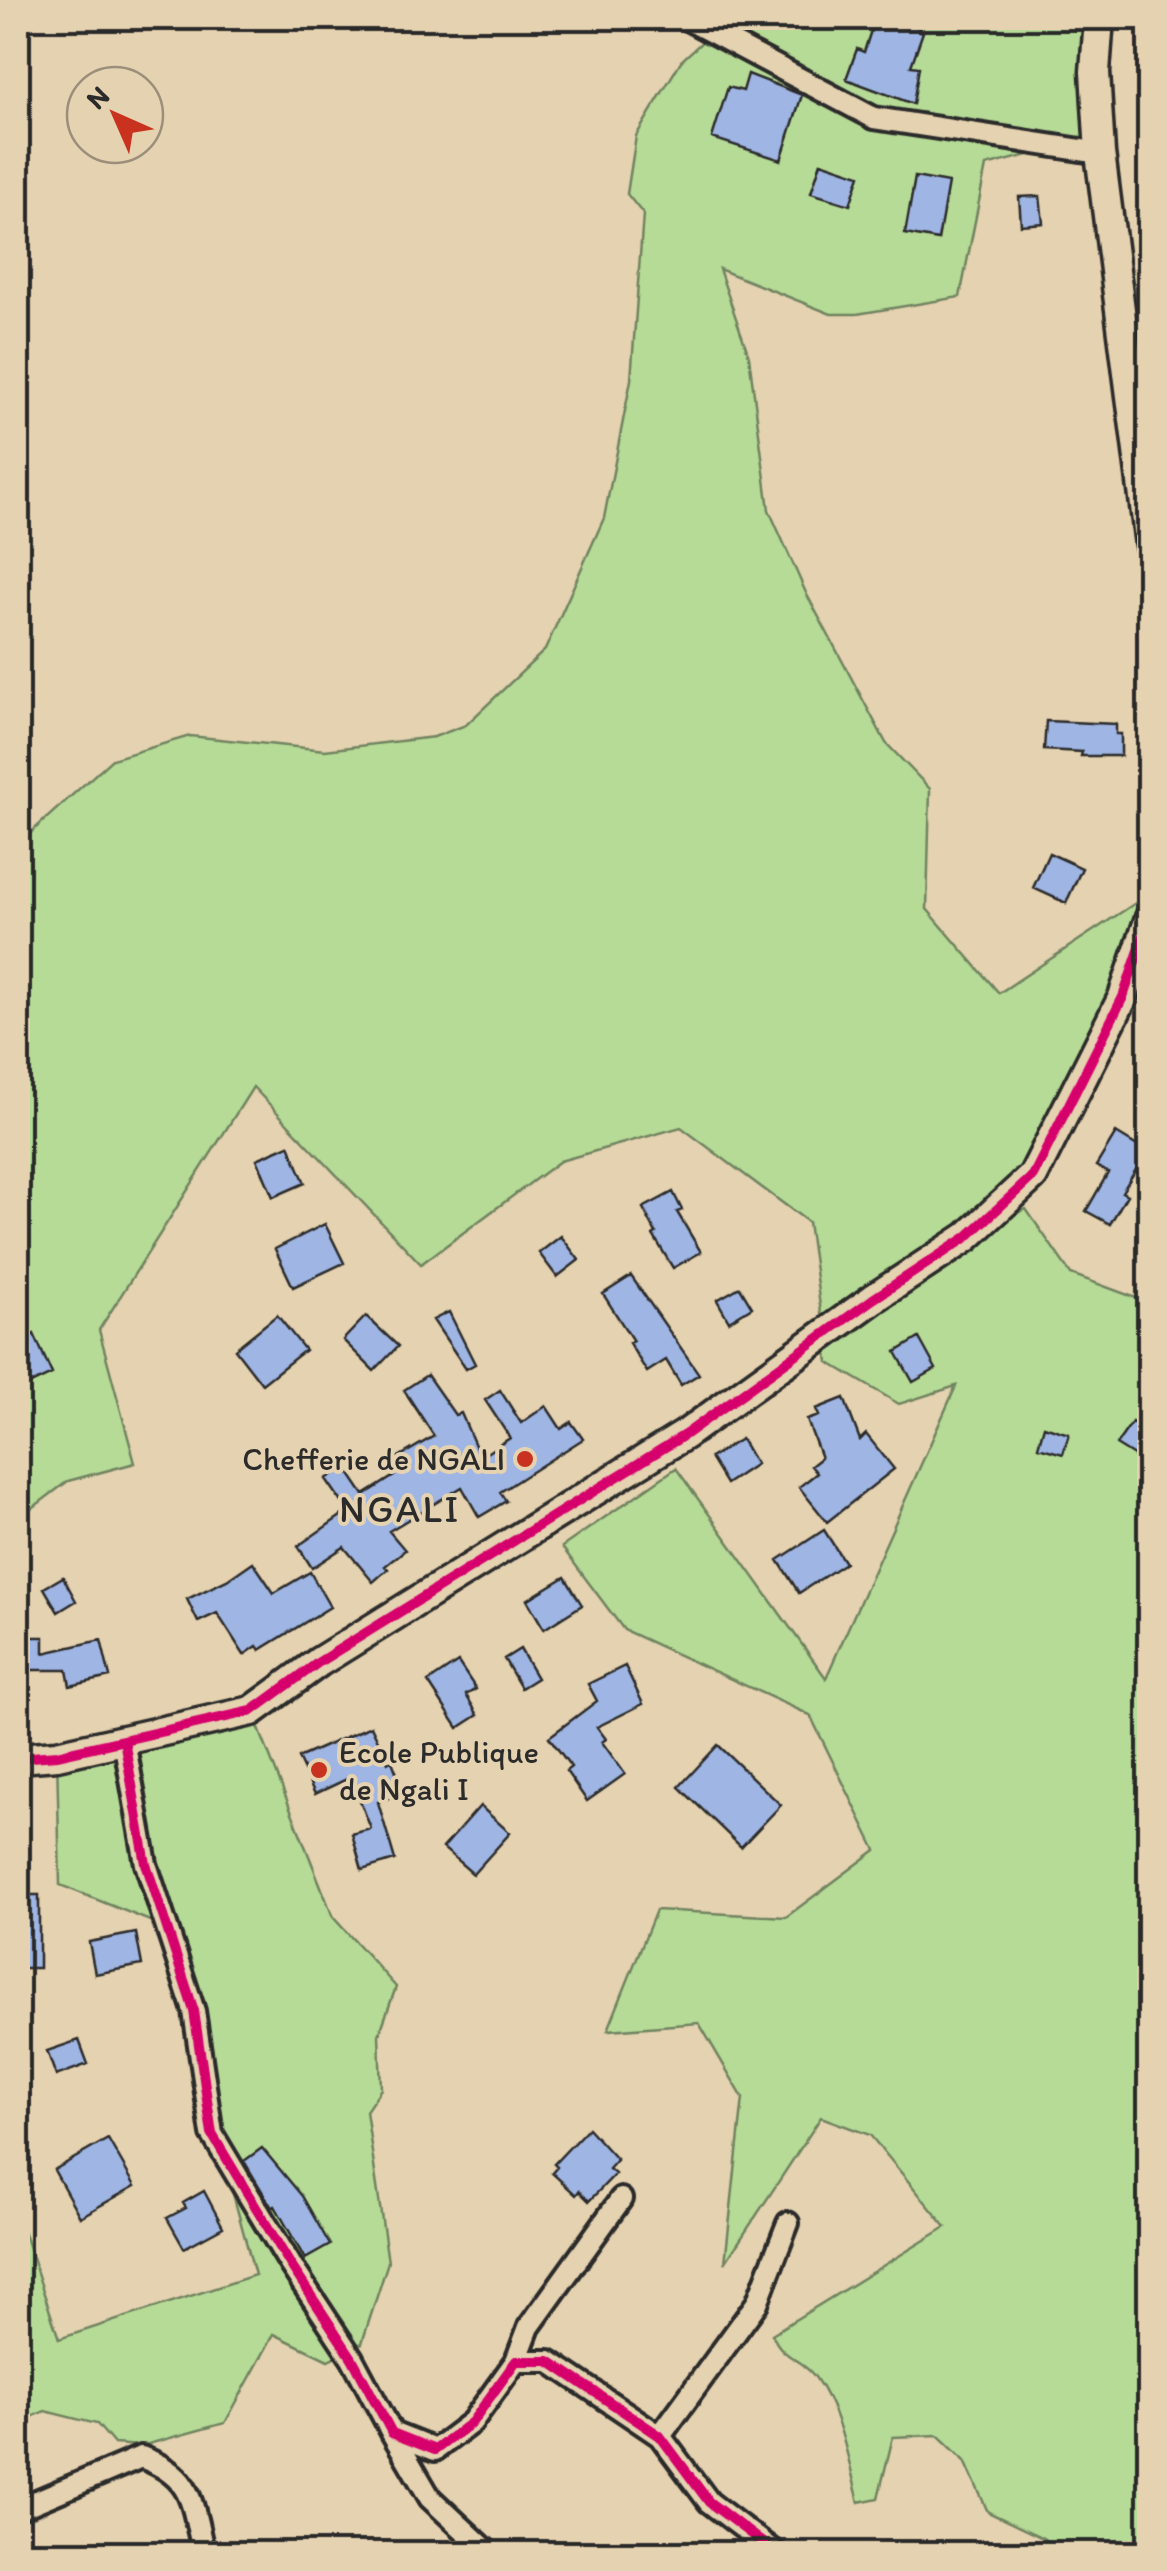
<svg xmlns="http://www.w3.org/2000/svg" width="1167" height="2571" viewBox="0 0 1167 2571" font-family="Itim,sans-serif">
<rect width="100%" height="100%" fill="#e5d2b0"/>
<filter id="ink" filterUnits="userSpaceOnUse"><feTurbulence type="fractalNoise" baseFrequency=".01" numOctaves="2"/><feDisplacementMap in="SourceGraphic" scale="20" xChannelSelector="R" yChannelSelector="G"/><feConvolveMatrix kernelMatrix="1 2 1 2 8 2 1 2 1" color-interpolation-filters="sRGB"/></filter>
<g filter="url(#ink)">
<!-- green -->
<path fill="#b6db96" stroke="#708360" stroke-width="2.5" d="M728,18H1099L1100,153H1036L986,166L960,297L857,314H831L719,269L749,356L769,510L806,593L886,743L930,789L927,909L999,993L1149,894V918L1033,1176L976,1234L1026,1209L1071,1274L1136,1298L1149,1299V2553H1060L1043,2538L988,2512L965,2461L938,2435L893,2437L878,2498L859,2502C848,2460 841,2413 815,2377C800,2357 783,2360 772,2334L946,2227L870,2135L821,2117L725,2263L743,2098L699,2023L608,2030L656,1910L786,1917L876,1850L810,1715L624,1630L562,1547L676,1468L826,1678L956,1386L899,1404L828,1362L808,1222L681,1127L560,1161L421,1264L253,1087L99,1330L135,1463L68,1481L18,1519V844L112,759L190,736L325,750L434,737L466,725L545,650L604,518L631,380L643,214L627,194L636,136L681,61Z
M252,1711L333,1917L396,1987L379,2035L381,2089L366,2111L388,2262L362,2343L328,2360L274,2334L225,2423L141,2446L114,2444L97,2424L45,2411L18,2423V2215L59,2339L255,2275L160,1925L60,1885L57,1755Z"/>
<!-- building -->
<path fill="#9fb5e3" stroke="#2b2b2b" stroke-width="2.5" d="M875,18H910L921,21L918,30L923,32L911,66L919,67L913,104L846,79L857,49L864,52Z
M748,74L802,95L781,160L712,138L728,87L743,91Z
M821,162L860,175L850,205L811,193Z
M915,177L948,183L938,240L905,234Z
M1040,196L1043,223L1021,225L1019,197Z
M1046,721L1116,724V734H1121V756H1081L1082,752L1044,750Z
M1049,853L1082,868L1066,903L1033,888Z
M1116,1133L1147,1152L1122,1192L1127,1195L1110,1224L1086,1211L1108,1173L1096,1166Z
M289,1145L305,1183L273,1197L257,1159Z
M673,1192L682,1210L677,1212L701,1252L673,1268L653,1235L656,1233L643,1208Z
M325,1224L344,1263L293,1287L275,1249Z
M561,1236L579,1260L557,1277L539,1253Z
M631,1276L699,1374L681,1385L666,1360L647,1372L629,1343L633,1341L603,1294Z
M740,1287L752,1307L729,1321L717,1300Z
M449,1312L475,1364L466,1369L433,1320Z
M277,1315L305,1350L262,1384L235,1349Z
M366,1316L398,1346L374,1371L343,1340Z
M34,1334L52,1374L18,1390V1342Z
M919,1338L936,1369L913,1382L896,1352Z
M427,1375L455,1415L461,1413L480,1457L510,1438L485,1400L500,1390L521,1423L546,1406L561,1429L571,1422L583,1439L500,1492L506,1501L479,1517L462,1487L389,1531L405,1550L385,1566L388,1569L373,1582L344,1547L312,1568L298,1546L348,1511L326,1479L345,1467L364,1495L394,1476L387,1464L434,1436L404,1390Z
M844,1398L860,1440L866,1434L894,1469L827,1522L799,1487L817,1473L811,1466L821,1458L807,1420L819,1416L816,1409Z
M1132,1422L1150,1433V1466L1116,1445Z
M1044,1426L1069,1434L1063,1454L1038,1447Z
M741,1439L756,1464L726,1484L710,1458Z
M824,1530L845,1563L799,1593L778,1560Z
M253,1562L274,1593L310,1572L330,1607L260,1650L257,1646L244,1655L217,1613L198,1622L187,1599L227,1580Z
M63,1577L76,1601L58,1612L44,1588Z
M565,1577L582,1605L544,1629L527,1600Z
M18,1637H44V1653L101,1640L110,1677L70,1686L67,1670H18Z
M520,1649L537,1678L521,1688L504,1659Z
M458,1662L476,1689L466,1695L478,1715L458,1728L428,1682Z
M625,1666L643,1704L597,1727L606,1739L602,1742L625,1774L587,1801L566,1771L571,1767L549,1737L597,1701L588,1684Z
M371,1726L388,1762L392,1761L404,1792L378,1802L395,1860L362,1870L352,1834L371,1829L351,1777L315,1794L298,1758Z
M718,1745L781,1805L741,1847L679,1787Z
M480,1806L510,1833L473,1874L443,1848Z
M18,1895H39V1968H18Z
M136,1933L142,1965L95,1974L89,1942Z
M79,2040L88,2064L56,2076L47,2051Z
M588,2128L617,2160L609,2169L615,2174L589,2201L579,2191L576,2195L552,2173L557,2167L554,2164Z
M108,2139L135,2186L80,2217L54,2170Z
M262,2148L302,2196L330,2245L305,2259L275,2206L272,2208L244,2161Z
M204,2191L223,2227L184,2248L167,2218L186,2208L183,2203Z"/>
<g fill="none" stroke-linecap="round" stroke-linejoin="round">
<defs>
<path id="minor" d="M685,18L874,118L1100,153
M124,1740L146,1864L194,2011L212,2134L290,2264L352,2358L392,2433L435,2450L472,2422L516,2361H549L660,2436L709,2502L777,2554
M516,2361L529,2327L621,2199
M392,2433L430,2498L490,2554
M660,2436L757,2303L788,2223
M18,2509L141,2457C195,2477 191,2503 204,2554"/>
<path id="tertiary" d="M1099,18L1095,72L1100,153L1150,545
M18,1758L57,1755L252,1711L319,1662L686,1434L873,1299L967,1237L1033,1176L1123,997L1150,918"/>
</defs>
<!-- minor casing -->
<use href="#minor" stroke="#2b2b2b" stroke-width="28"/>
<!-- tertiary casing -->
<use href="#tertiary" stroke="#2b2b2b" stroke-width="35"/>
<!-- minor -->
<use href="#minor" stroke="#e5d2b0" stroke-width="20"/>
<!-- tertiary -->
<use href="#tertiary" stroke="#e5d2b0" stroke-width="28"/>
<defs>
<path id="cycleway" d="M124,1740L146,1864L194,2011L212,2134L290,2264L352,2358L392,2433L435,2450L472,2422L516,2361H549L660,2436L709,2502L777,2554
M18,1758L57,1755L252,1711L319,1662L686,1434L873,1299L967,1237L1033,1176L1123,997L1150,918"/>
</defs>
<!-- cycleway casing -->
<use href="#cycleway" stroke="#e5d2b0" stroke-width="16"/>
<!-- cycleway -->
<use href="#cycleway" stroke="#d6006c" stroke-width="10"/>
</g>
</g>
<!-- markers -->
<g fill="#c8321e" stroke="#e5d2b0" stroke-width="4">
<circle cx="525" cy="1459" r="10"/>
<circle cx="319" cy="1770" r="10"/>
</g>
<g text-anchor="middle" stroke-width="8" stroke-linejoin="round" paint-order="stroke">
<!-- poi labels -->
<g font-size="32" fill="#2b2b2b" stroke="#e5d2b0" text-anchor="end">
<text x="505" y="1470">Chefferie de NGALI</text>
<text x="339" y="1763" text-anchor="start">Ecole Publique<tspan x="339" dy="37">de Ngali I</tspan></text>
</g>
<!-- quarter labels -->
<g font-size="38" letter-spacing="2.5" fill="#2b2b2b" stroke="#e5d2b0">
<text x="400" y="1522">NGALI</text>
</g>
</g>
<!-- margin -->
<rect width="1167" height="2571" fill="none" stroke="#e5d2b0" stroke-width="60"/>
<rect x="30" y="30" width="1107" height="2511" fill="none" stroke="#2b2b2b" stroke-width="4" filter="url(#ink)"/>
<!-- north arrow -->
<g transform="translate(115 115) rotate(315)"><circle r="48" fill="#e5d2b0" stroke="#9b8f7b" stroke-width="2.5"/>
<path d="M0-8L18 38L0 25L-18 38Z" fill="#c8321e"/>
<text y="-15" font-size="28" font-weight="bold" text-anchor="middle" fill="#2b2b2b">N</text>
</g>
</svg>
